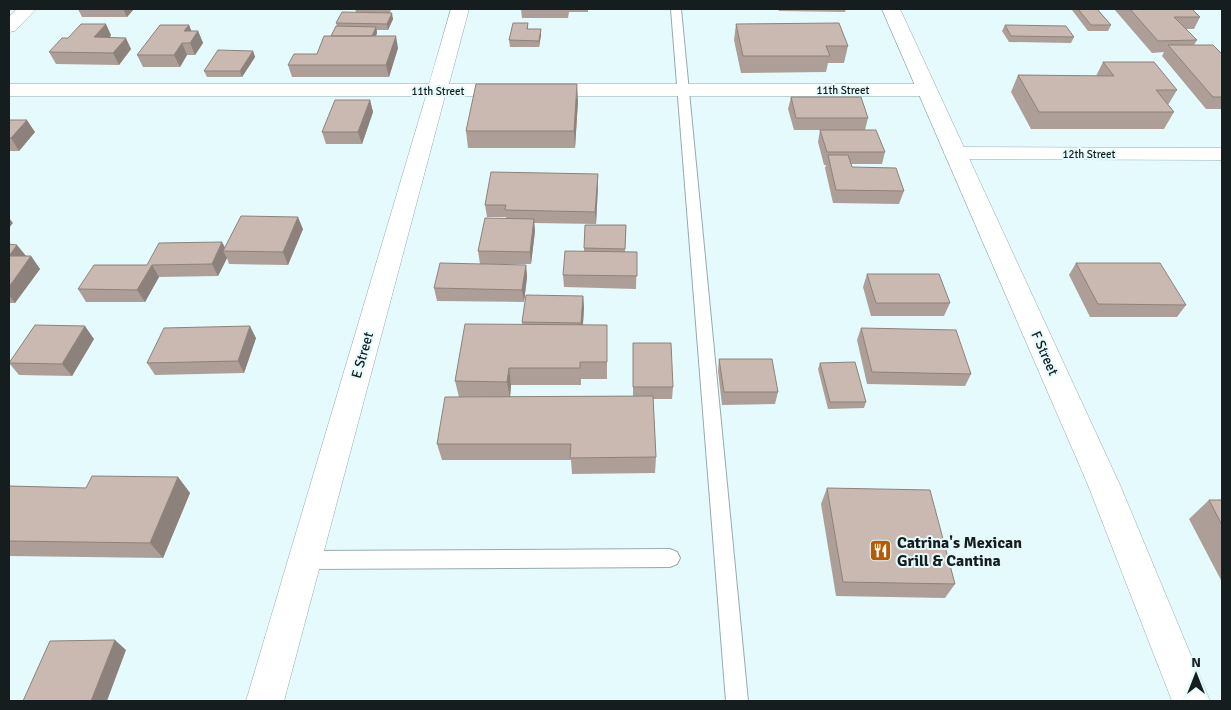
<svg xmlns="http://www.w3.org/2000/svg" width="1231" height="710" viewBox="0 0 1231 710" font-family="Signika,sans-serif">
<rect width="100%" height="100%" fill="#e5fafc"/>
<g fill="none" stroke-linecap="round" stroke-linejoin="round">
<defs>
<path id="lane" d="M671,9H681L748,701H726Z
M670,549L677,552L680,558L677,564L670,567L305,569L298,566L295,560L298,554L305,551Z"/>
<path id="street" d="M17,9H36L15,31L9,32V17Z
M451,9H469L449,84H927L934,86L937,90L934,94L927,96H445L284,701H246L426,96H9V84H429Z
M955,147L1222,148V160L955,159L947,158L944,153L947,148Z"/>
<path id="primary" d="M882,9H900L1120,485L1210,701H1172L1088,485Z"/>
</defs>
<!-- lane casing -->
<use href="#lane" stroke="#97aaac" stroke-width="2"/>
<!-- street casing -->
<use href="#street" stroke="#97aaac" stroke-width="1"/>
<!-- primary casing -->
<use href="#primary" stroke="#97aaac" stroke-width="1"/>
<!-- lane -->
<use href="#lane" fill="#fff" fill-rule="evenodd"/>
<!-- street -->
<use href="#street" fill="#fff" fill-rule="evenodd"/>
<!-- primary -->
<use href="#primary" fill="#fff" fill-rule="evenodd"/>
</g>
<!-- wall -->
<path fill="#ad9f97" d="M78,9H134L127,17H82Z
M355,9H391L390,13L393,19L388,30H377V33L376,36L398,48L389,77H292L288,65L317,54L331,36L337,26L336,23L356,12Z
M521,9H588V12H569L568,18H522Z
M778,9H846L845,12L779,11Z
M1073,9H1097L1111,25L1108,31H1088L1072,10Z
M1114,9H1192L1200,17L1194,29H1185L1197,40L1194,45L1222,54V109H1206L1162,56L1164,52L1152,53Z
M528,23V29H541V35L539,47H510L509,40Z
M736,24L848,46L844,63H828L826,72L741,73L734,40Z
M189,25L191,31H198L203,43L195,55H187L180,67H143L137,55Z
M1005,25L1074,37L1071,43L1009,42L1002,31Z
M111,35L110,38L131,49L119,65L56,64L49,52Z
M253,51L255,57L242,77H207L204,71Z
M1103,62L1177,90L1168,105L1174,112L1164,129H1031L1011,92L1018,75L1096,76Z
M791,97L868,118L865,130L885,152L882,164H851L852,167L904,191L899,204L833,203L825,168L826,165H824L818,142L820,130H794L788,109Z
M370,100L373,112L362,144H326L322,132Z
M578,101L575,148H468L466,131Z
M9,120L35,132L19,151H9Z
M598,186L596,224L534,223L535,231L531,264H480L478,251L506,218V217H487L485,205Z
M626,225L625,252H637L636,289L564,287L563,275L584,251V248Z
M303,229L288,265L229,264L227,258L218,276L159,277L145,302H86L78,289L147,265L225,248Z
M9,244L26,256H31L40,269L15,303H9Z
M1076,263L1186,305L1177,317H1090L1069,275Z
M526,265L527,277L524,302L437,301L434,288Z
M867,274L950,303L944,316H871L863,287Z
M583,296L584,308L583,325H607V379H581V385H511L510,397L633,396V343L673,387L672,399H653L656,457L655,473L572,474L571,460H442L437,444L459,397L455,381L522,324V322Z
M861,328L971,374L965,386L867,384L857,340Z
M256,338L244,373L155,375L147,363Z
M94,339L72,376L19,375L9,363Z
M719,359L778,392L775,404L722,405L718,371Z
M820,363L866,402L864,408L828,409L818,369Z
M178,477L190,493L163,558L9,556V486L86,488Z
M827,488L955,584L945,598L836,596L821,504Z
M1209,500H1222V582L1189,519Z"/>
<!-- shaded-wall -->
<path fill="#8d827b" d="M123,9H134L127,17Z
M392,13L393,19L388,30L387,24Z
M106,24L111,35L100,49L94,37Z
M189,25L194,37L184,31Z
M376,27L377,33L372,46L370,40Z
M541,29V35L539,47V41Z
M198,31L203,43L195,55L190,43Z
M396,36L398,48L389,77L386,65Z
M126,38L131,49L119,65L113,53Z
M182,43L187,55L180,67L174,55Z
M253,51L255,57L242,77L240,71Z
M577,84L578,101L575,148L574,131Z
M370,100L373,112L362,144L358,132Z
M27,120L35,132L19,151L11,138Z
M598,174V186L596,224L595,212Z
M298,217L303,229L288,265L283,252Z
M9,218L13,223L9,228Z
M534,219L535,231L531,264L530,252Z
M222,242L227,251H223L227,258L218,276L212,264Z
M17,245L27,257L9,256Z
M31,256L40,269L15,303L9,295V287Z
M152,265L159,277L145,302L137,290Z
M526,265L527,277L524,302L522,290Z
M583,296L584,308L582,336L581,323Z
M85,326L94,339L72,376L62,364Z
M250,326L256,338L244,373L238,361Z
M509,368L511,385L510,398L507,382Z
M178,477L190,493L163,558L150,543Z
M115,640L126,650L107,701H91Z"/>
<!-- building -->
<path fill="#c9b9b0" stroke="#8d827b" d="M1078,9H1097L1111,25H1091Z
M1130,9H1192L1200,17H1174L1197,40L1158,41Z
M342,12L392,13L387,24L336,23Z
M513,23H528L527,29H541L539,41L509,40Z
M839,23L848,46H826L830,56H743L736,24Z
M81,24H106L94,37L126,38L113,53L49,52L62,38H68Z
M160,25H189L184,31H198L190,43H182L174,55H137Z
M1005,25L1066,26L1074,37L1011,36Z
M336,26L376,27L372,36H331Z
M324,36H396L386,65H288L294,54H317Z
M1168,45H1213L1222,54V97H1213Z
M218,50L253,51L240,71H204Z
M1103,62H1154L1177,90H1156L1174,112H1039L1018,75L1114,76Z
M476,84H577L574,131H466Z
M791,97H861L868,118H796Z
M335,100H370L358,132H322Z
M9,120H27L11,138H9Z
M820,130H876L885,152H827Z
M828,155H848L852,167L896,168L904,191L836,190Z
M491,172L598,174L595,212L505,210L506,205H485Z
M241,216L298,217L283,252L223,251Z
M485,218L534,219L530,252L478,251Z
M585,225H626L625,249L584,248Z
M222,242L212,264L152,265L137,290L78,289L94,265H147L159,243Z
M9,244L17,245L9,256Z
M565,251L637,252V276L563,275Z
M9,256H31L9,287Z
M440,263L526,265L522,290L434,288Z
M1076,263H1160L1186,305L1098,304Z
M867,274H939L950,303H876Z
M526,295L583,296L581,323L522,322Z
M465,324L607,325V362H580V368H509L507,382L455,381Z
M35,325L85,326L62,364L9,363Z
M250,326L238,361L147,363L164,328Z
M861,328L956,330L971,374L872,372Z
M633,343H671L673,387H633Z
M719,359H772L778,392H724Z
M855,362L866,402H830L820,363Z
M653,396L656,457L570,458L571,444H437L445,397Z
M92,476L178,477L150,543L9,541V486L86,488Z
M827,488L930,490L955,584L843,582Z
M1209,500H1222V525Z
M115,640L91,701H23L50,641Z"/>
<!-- icons -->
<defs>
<symbol id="restaurant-square" viewBox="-11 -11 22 22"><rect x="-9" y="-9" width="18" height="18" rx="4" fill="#b65b00" stroke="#e5fafc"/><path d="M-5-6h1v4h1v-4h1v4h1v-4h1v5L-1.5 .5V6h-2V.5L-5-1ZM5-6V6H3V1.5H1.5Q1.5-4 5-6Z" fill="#fff"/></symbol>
</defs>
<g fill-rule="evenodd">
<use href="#restaurant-square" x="868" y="538" width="25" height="25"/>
</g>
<g text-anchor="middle" stroke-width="4" stroke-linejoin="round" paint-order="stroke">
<!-- far-street labels -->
<g font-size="11" fill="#161d1e" stroke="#e5fafc">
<text x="843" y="94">11th Street</text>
<text x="438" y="95">11th Street</text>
<text x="1089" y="158">12th Street</text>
</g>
<!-- street labels -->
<g font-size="14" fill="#161d1e" stroke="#e5fafc">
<text transform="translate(1045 353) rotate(66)" y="5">F Street</text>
<text transform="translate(362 355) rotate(-74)" y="5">E Street</text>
</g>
<!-- near-poi labels -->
<g font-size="16" font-weight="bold" fill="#161d1e" stroke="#e5fafc" text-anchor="start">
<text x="897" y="548">Catrina's Mexican<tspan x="897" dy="18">Grill &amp; Cantina</tspan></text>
</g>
</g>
<!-- border -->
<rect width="1231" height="710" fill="none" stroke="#161d1e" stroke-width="20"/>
<!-- north arrow -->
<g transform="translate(1196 675)" stroke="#e5fafc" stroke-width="4" paint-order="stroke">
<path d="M0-4L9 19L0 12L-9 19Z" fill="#161d1e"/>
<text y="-8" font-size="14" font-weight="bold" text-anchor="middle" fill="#161d1e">N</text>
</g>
</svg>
